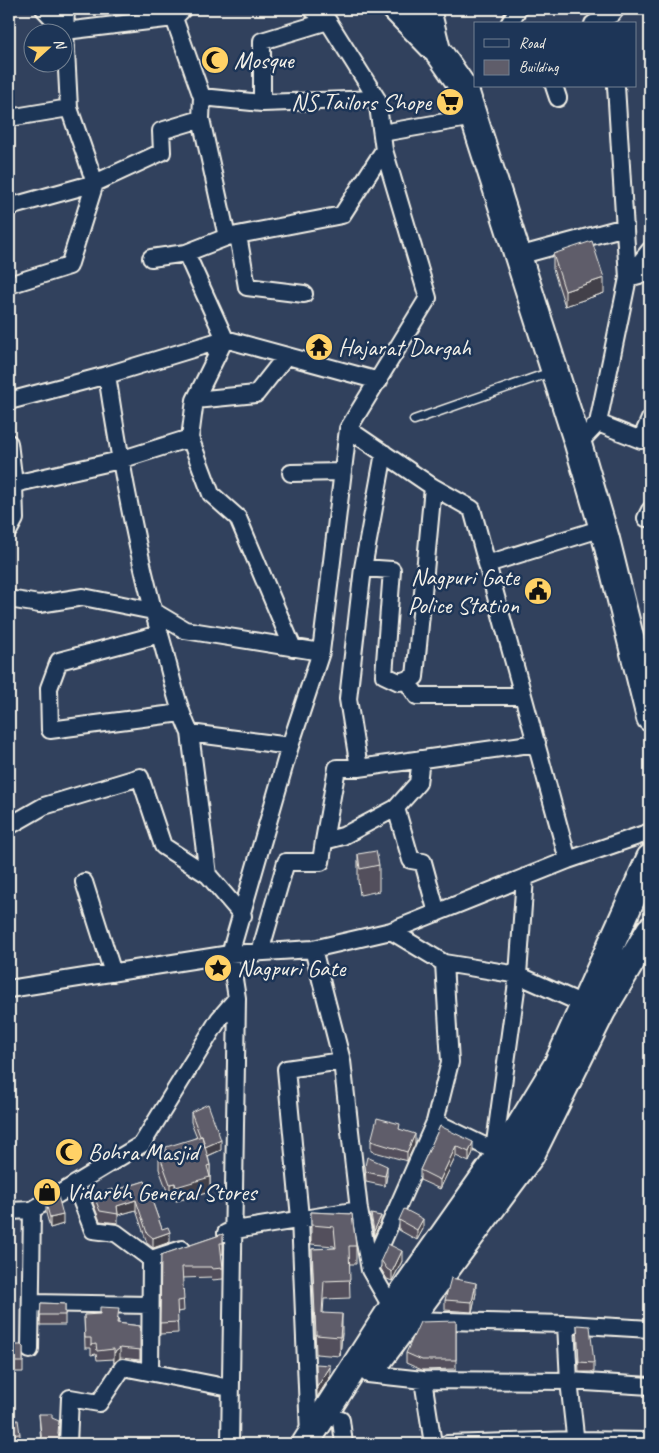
<svg xmlns="http://www.w3.org/2000/svg" width="659" height="1453" viewBox="0 0 659 1453" font-family="Caveat,sans-serif">
<rect width="100%" height="100%" fill="#31415d"/>
<filter id="ink" filterUnits="userSpaceOnUse"><feTurbulence type="fractalNoise" baseFrequency=".02" numOctaves="2"/><feDisplacementMap in="SourceGraphic" scale="10" xChannelSelector="R" yChannelSelector="G"/><feConvolveMatrix kernelMatrix="1 2 1 2 8 2 1 2 1" color-interpolation-filters="sRGB"/></filter>
<g filter="url(#ink)">
<g fill="none" stroke-linecap="round" stroke-linejoin="round">
<defs>
<path id="service" d="M414,420L551,372"/>
<path id="minor" d="M44,9L65,31L174,18
M183,9L174,18L202,97L201,119L227,237
M509,24L518,9
M593,24L612,14L616,9
M554,86L558,98
M202,97L262,103L377,99
M262,103V41L328,21
M9,118L69,108
M382,133L474,117
M9,207L95,183L162,152L161,131L201,119
M238,235L247,287L304,294
M186,253L225,339L195,400L190,438L211,494L238,518L293,648
M518,256L625,227
M151,258L186,253L227,237L342,215L384,150
M628,278L650,250
M628,278L650,272
M9,285L69,266L95,183L69,108L65,31L66,9
M107,375C120,462 136,550 160,635C170,668 175,702 190,733L208,875L243,916
M195,400L256,394L286,356
M9,401L107,375L225,339L379,381
M598,423L641,440L650,419
M348,429L433,487L472,509L568,860
M9,443L14,484L15,519L9,530
M578,444L598,423L628,278L616,86
M291,473L343,472
M14,484L120,460L190,438
M646,518L650,510
M487,564L603,528
M363,568L392,570L384,675L399,682L415,677L433,487
M9,599L39,604L83,597L153,611L185,630L321,652
M160,634L59,661L49,688L50,730L181,713
M406,680L417,696H522
M190,733L290,746
M359,768L348,699L363,568L384,453
M396,808L411,860L423,862L437,913
M9,826L44,806L140,777L163,846L208,875
M324,841L337,768H359L537,743
M84,882L113,973
M391,931L444,963L518,975L592,1008
M313,949L342,1061L359,1210L370,1270L392,1308L408,1320L566,1324L650,1329
M260,952L286,862H321L324,841L343,836L396,808L418,783L421,759
M9,989L230,954L313,949L391,931L568,860L650,832
M435,1122L501,1154
M494,1150L518,975L525,877
M75,1184L93,1230L116,1233L151,1259
M9,1211L32,1210L142,1144L219,1019L237,998
M226,1233L235,1230L359,1210
M370,1270L435,1122L450,1062L444,963
M31,1303L150,1305
M566,1324L569,1381L576,1444
M30,1350L32,1210
M150,1372L151,1259L182,1249
M368,1374L423,1380L569,1381L650,1386
M423,1380L433,1444
M341,1420L344,1444
M309,1435L300,1218L286,1069L342,1061
M68,1444L70,1398L99,1403L123,1367L230,1388
M230,1444L237,998L230,954L290,746L321,652L348,429L428,298L384,150L377,99L328,21L312,9
M447,1444L575,1440L650,1441"/>
<path id="secondary" d="M429,9L440,54"/>
<path id="primary" d="M396,9L440,54L465,90L578,444L606,539L650,718
M375,1365L531,1155L602,1011L650,930
M305,1444L392,1308L518,1129L557,1065L650,858"/>
</defs>
<!-- service casing -->
<use href="#service" stroke="#f4f1e8" stroke-width="11"/>
<!-- minor casing -->
<use href="#minor" stroke="#f4f1e8" stroke-width="20"/>
<!-- secondary casing -->
<use href="#secondary" stroke="#f4f1e8" stroke-width="26"/>
<!-- primary casing -->
<use href="#primary" stroke="#f4f1e8" stroke-width="30"/>
<!-- service -->
<use href="#service" stroke="#1d3557" stroke-width="8"/>
<!-- minor -->
<use href="#minor" stroke="#1d3557" stroke-width="16"/>
<!-- secondary -->
<use href="#secondary" stroke="#1d3557" stroke-width="22"/>
<!-- primary -->
<use href="#primary" stroke="#1d3557" stroke-width="26"/>
</g>
<!-- wall -->
<path fill="#52505b" stroke="#f4f1e8" d="M553,254L604,293L565,306L553,269Z
M358,854L379,865V891L360,895L358,881Z
M191,1112L221,1150L208,1156L210,1165V1192L176,1201L175,1197L170,1199L159,1169V1154L166,1152L197,1137L191,1122Z
M440,1126L473,1152L469,1162L456,1156L440,1189L420,1180V1170Z
M400,1129L415,1144L407,1161L371,1151V1141Z
M365,1166L387,1175L385,1186L366,1182Z
M145,1181L162,1229L170,1242L153,1248L147,1243L136,1210L118,1215V1223L100,1221L93,1203V1194L113,1191Z
M46,1203L63,1224L50,1228L46,1213Z
M311,1212L352,1214L356,1246V1264H349L350,1298L324,1299L323,1313L342,1333L340,1356L316,1354L312,1249L335,1248L334,1246L311,1244Z
M371,1214L381,1221L374,1236L371,1219Z
M399,1220L423,1229L417,1240L399,1230Z
M223,1234V1254H221L223,1268V1279L212,1280L211,1277L182,1278L184,1311L177,1312L178,1333L160,1334L161,1255Z
M381,1260L402,1261L392,1281L387,1279L381,1269Z
M476,1293L472,1312L445,1310V1300Z
M41,1303L65,1304V1325H40Z
M84,1315L119,1318L118,1323L140,1326V1360L120,1358L114,1363V1359L97,1360L96,1354L91,1355V1348H85Z
M456,1321V1369L422,1370L406,1363V1353Z
M577,1325L594,1363V1372H579Z
M9,1345L23,1347V1372H9Z
M39,1414L52,1418L61,1444H41Z
M9,1421L20,1434V1444H9Z"/>
<!-- shaded-wall -->
<path fill="#42414a" stroke="#f4f1e8" d="M604,278V293L565,306V291Z
M415,1134V1144L407,1161V1152Z
M221,1140V1150L205,1157V1147Z
M473,1142V1152L469,1162V1152Z
M456,1146V1156L440,1189V1180Z
M210,1165V1192L176,1201V1187L207,1166Z
M387,1166V1175L385,1186V1176Z
M175,1183V1197L170,1199V1184Z
M136,1200V1210L118,1215L117,1206Z
M63,1215V1224L50,1228V1218Z
M381,1216V1221L374,1236V1231Z
M423,1219V1229L417,1240V1230Z
M170,1232V1242L153,1248V1238Z
M402,1251V1261L392,1281V1272Z
M476,1283V1293L472,1312V1302Z
M342,1314V1333L340,1356V1337Z
M120,1348V1358L114,1363V1353Z
M330,1367V1377L317,1397V1387Z"/>
<!-- building -->
<path fill="#5f5d6a" stroke="#f4f1e8" d="M592,241L604,278L565,291L553,254Z
M376,851L379,865L360,869L358,854Z
M208,1104L221,1140L205,1147L202,1136H200L191,1112Z
M377,1118L400,1124L399,1129L415,1134L407,1152L371,1141Z
M440,1126L473,1142L469,1152L456,1146L440,1180L420,1170Z
M202,1136L210,1165L207,1166L210,1177L176,1187L175,1183L170,1184L159,1154L166,1152V1147Z
M367,1157L387,1166L385,1176L366,1172L365,1166Z
M145,1181L162,1229L168,1227L170,1232L153,1238L147,1233L136,1200L117,1206L118,1214L100,1211L93,1194L113,1189V1191Z
M58,1196L63,1215L50,1218L46,1203Z
M404,1209L423,1219L417,1230L399,1220Z
M311,1212L352,1214L356,1246H349L350,1280L324,1281L322,1313L342,1314L340,1337L316,1335L312,1249L336,1248L334,1227L311,1225Z
M371,1214L381,1216L374,1231Z
M223,1234V1243H220L223,1268L212,1269L211,1267H182L184,1300L177,1301L178,1322L160,1323L161,1255Z
M388,1244L402,1251L392,1272L387,1269L381,1260Z
M451,1278L476,1283L472,1302L445,1300Z
M41,1303L65,1304V1315H40Z
M100,1307L119,1308L117,1323L140,1326V1350L120,1348L114,1353V1349L97,1351L96,1344L91,1345V1338H85L84,1315L100,1314Z
M456,1321V1360H422L406,1353L420,1322Z
M577,1325L590,1326L594,1363L579,1362Z
M9,1345H21L23,1347V1362H9Z
M316,1364L330,1365V1367L317,1387Z
M39,1414H52V1418L59,1421L58,1434L61,1443L42,1444Z
M18,1420L20,1434L9,1435V1421Z"/>
</g>
<!-- icons -->
<defs>
<symbol id="mosque-disc" viewBox="-11 -11 22 22"><circle r="9.5" fill="#ffd166" stroke="#1d3557"/><path d="M3.5-4.9A6 6 0 1 0 3.5 4.9A5 5 0 1 1 3.5-4.9Z" fill="#111"/></symbol>
<symbol id="supermarket-disc" viewBox="-11 -11 22 22"><circle r="9.5" fill="#ffd166" stroke="#1d3557"/><path d="M-6-5.5h2.5l.6 2H6L4.5 2H-2.5L-4.4-4H-6ZM-1.5 3.2a1.3 1.3 0 1 0 .1 0ZM3 3.2a1.3 1.3 0 1 0 .1 0Z" fill="#111"/></symbol>
<symbol id="temple-disc" viewBox="-11 -11 22 22"><circle r="9.5" fill="#ffd166" stroke="#1d3557"/><path d="M0-6L5-2H3V0L6.5 2.5H4V6H1.5V3h-3V6H-4V2.5H-6.5L-3 0V-2H-5Z" fill="#111"/></symbol>
<symbol id="civic-disc" viewBox="-11 -11 22 22"><circle r="9.5" fill="#ffd166" stroke="#1d3557"/><path d="M-.6-6.5H3V-4.5H.6V-3L4-1V1h2V6H-6V1h2V-1L-.6-3ZM-1.2 2.5V6h2.4V2.5Z" fill="#111"/></symbol>
<symbol id="sight-disc" viewBox="-11 -11 22 22"><circle r="9.5" fill="#ffd166" stroke="#1d3557"/><path d="M0-6L1.8-2.2L6-1.7L2.9 1.2L3.7 5.4L0 3.3L-3.7 5.4L-2.9 1.2L-6-1.7L-1.8-2.2Z" fill="#111"/></symbol>
<symbol id="shop-disc" viewBox="-11 -11 22 22"><circle r="9.5" fill="#ffd166" stroke="#1d3557"/><path d="M-5-2.5h2.3a2.7 3.5 0 0 1 5.4 0H5L5.5 6h-11ZM-1.5-2.5h3a1.5 2.3 0 0 0-3 0Z" fill="#111"/></symbol>
</defs>
<g fill-rule="evenodd">
<use href="#mosque-disc" x="199" y="44" width="32" height="32"/>
<use href="#supermarket-disc" x="434" y="86" width="32" height="32"/>
<use href="#temple-disc" x="303" y="331" width="32" height="32"/>
<use href="#civic-disc" x="522" y="575" width="32" height="32"/>
<use href="#sight-disc" x="202" y="952" width="32" height="32"/>
<use href="#mosque-disc" x="53" y="1136" width="32" height="32"/>
<use href="#shop-disc" x="31" y="1176" width="32" height="32"/>
</g>
<g text-anchor="middle" stroke-width="5" stroke-linejoin="round" paint-order="stroke">
<!-- poi labels -->
<g font-size="24" fill="#f4f1e8" stroke="#1d3557" text-anchor="start">
<text x="234" y="68">Mosque</text>
<text x="431" y="110" text-anchor="end">NS Tailors Shope</text>
<text x="338" y="355">Hajarat Dargah</text>
<text x="519" y="585" text-anchor="end">Nagpuri Gate<tspan x="519" dy="28">Police Station</tspan></text>
<text x="237" y="976">Nagpuri Gate</text>
<text x="88" y="1160">Bohra Masjid</text>
<text x="66" y="1200">Vidarbh General Stores</text>
</g>
</g>
<!-- margin -->
<rect width="659" height="1453" fill="none" stroke="#1d3557" stroke-width="30"/>
<rect x="15" y="15" width="629" height="1423" fill="none" stroke="#f4f1e8" stroke-width="2" filter="url(#ink)"/>
<!-- legend -->
<rect x="474" y="22" width="162" height="65" fill="#1d3557" stroke="#738091"/>
<rect x="484" y="39" width="25" height="8" fill="#1d3557" stroke="#738091"/>
<text x="519" y="48" font-size="15" fill="#f4f1e8">Road</text>
<rect x="484" y="60" width="25" height="15" fill="#5f5d6a" stroke="#738091"/>
<text x="519" y="72" font-size="15" fill="#f4f1e8">Building</text>
<!-- north arrow -->
<g transform="translate(48 48) rotate(69)"><circle r="24" fill="#1d3557" stroke="#738091"/>
<path d="M0-4L9 19L0 12L-9 19Z" fill="#ffd166"/>
<text y="-8" font-size="14" font-weight="bold" text-anchor="middle" fill="#f4f1e8">N</text>
</g>
</svg>
